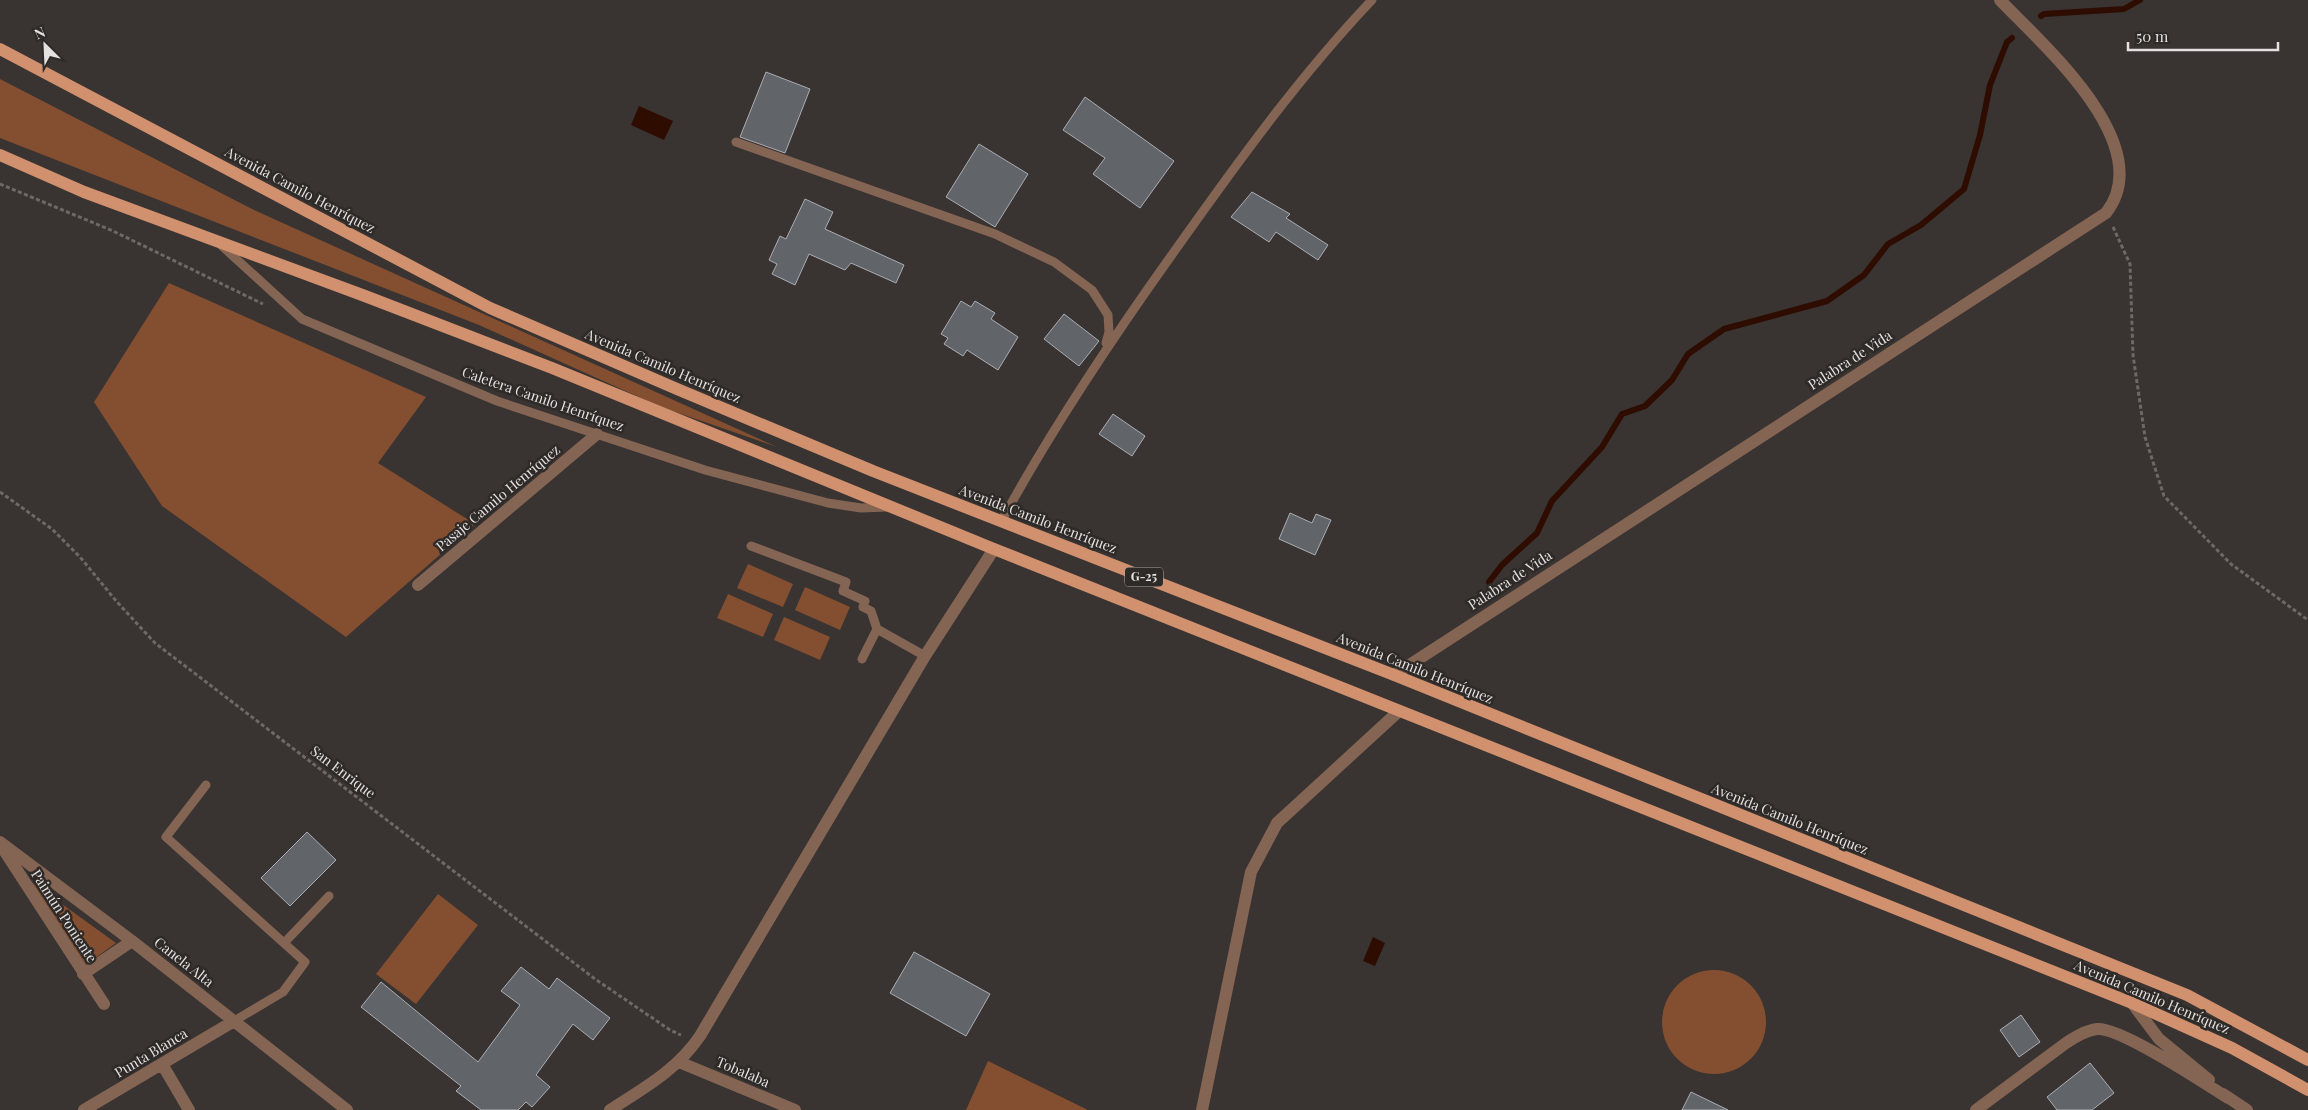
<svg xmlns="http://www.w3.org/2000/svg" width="2308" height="1110" viewBox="0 0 2308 1110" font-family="'Playfair Display',serif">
<rect width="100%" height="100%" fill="#393331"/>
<!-- green -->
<path fill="#844f31" d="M0,79L252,209L777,447L661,407L479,325L0,138Z
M169,283L426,397L378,463L475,524L346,637L162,506L94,402Z
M748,564L793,584L783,607L737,588Z
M805,587L850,607L840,630L795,610Z
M728,594L773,614L763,637L717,618Z
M784,617L830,637L820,660L774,640Z
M30,881L116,943L84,966Z
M438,894L478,925L416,1004L376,974Z
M1662 1022a52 52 0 1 1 104 0a52 52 0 1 1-104 0Z
M988,1061L1088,1110H966Z"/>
<!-- water -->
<path fill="#2f0c00" d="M639,106L673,121L664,140L631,125Z
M1373,937L1385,943L1375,966L1363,961Z"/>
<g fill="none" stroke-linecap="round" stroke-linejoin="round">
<!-- stream -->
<path stroke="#2f0c00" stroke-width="6" d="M2041,16L2044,14L2124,9L2140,0
M1489,582L1502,565L1537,533L1552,501L1602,447L1622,414L1645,406L1672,380L1688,354L1724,329L1827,301L1864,275L1888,244L1921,225L1964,189L1980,135L1990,85L2007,42L2012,38"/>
</g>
<!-- building -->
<path fill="#616469" stroke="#abaeb4" d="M766,72L810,89L785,153L740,137Z
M1085,97L1174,161L1140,208L1093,174L1105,158L1063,130Z
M979,144L1028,174L995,227L946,197Z
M1252,192L1290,214L1286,218L1328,245L1318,260L1276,232L1269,242L1231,217Z
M805,199L833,212L825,229L904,265L896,283L851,263L845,270L809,254L795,285L772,274L777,264L769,260L780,236L786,239Z
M961,301L971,307L975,301L995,313L991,319L1018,337L998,370L967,350L963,356L944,344L948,338L941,334Z
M1064,314L1099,341L1079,366L1044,339Z
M1113,414L1145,436L1132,456L1099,434Z
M1290,513L1312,523L1316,514L1331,520L1315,555L1279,539Z
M307,832L336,860L290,906L261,878Z
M914,952L990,994L966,1036L890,993Z
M521,967L549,989L557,978L610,1018L593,1040L573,1024L536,1075L550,1087L532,1107L526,1102L518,1110H481L456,1091L461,1086L361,1007L381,982L478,1062L520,1005L501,991Z
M2021,1015L2040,1042L2019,1057L2000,1030Z
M2090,1063L2114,1093L2092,1110H2057L2047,1097Z
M1691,1092L1728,1110H1682Z"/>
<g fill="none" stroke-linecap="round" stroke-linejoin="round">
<!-- path -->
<path stroke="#6e6867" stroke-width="3" stroke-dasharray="4 2.5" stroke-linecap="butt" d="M0,184L113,231L263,304
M2113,227L2130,264L2133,355L2145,437L2164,496L2231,564L2308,620
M0,492L52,529L80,557L117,602L155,643L595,979L670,1030L681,1035"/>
<!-- lane -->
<path stroke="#846453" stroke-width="9" d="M736,142L995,234L1054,262L1092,290L1108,315L1109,332L1106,343
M222,246L302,319L497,401L705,470L828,503L861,508L888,507
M1001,522C1053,426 1113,337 1176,249C1237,163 1299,77 1372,0
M751,546L846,582L843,591L865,601L863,607L871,611L877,629L925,656
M862,659L877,629
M206,785L166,837L305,962L283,992L234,1021
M284,943L329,896"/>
<!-- street -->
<path stroke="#846453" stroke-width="12" d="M418,585L597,434
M1394,675L2106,213C2159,145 2043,45 2000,0
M0,842L132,941L347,1110
M2,847L104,1004
M83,974L132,941
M2132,1003L2159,1039L2209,1080
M679,1062L795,1110
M162,1064L189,1110
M2223,1094L2247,1110
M84,1110L234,1021
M610,1110C644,1088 677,1070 700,1036L925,656L994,549
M1202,1110L1251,872L1277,823L1399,711
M1976,1110L2066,1043C2075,1037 2086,1030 2097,1029C2121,1027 2204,1083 2228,1098"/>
<!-- primary -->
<path stroke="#d1906e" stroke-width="12" d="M0,49L490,308L677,389L873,471L1394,675L2187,995L2308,1060
M0,155L84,192L365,296L552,368L994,549L2132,1003L2232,1048L2308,1090"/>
</g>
<g text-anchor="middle" stroke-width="5" stroke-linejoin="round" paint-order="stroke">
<!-- shield labels -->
<rect fill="#2e2a27" stroke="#aeaaa8" stroke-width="1" x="1125" y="567.5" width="38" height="19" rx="4"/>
<g font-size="12" font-weight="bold" fill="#e5e1e0">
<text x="1144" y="581">G-25</text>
</g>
<!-- street labels -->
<g font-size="14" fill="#e5e1e0" stroke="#2e2a27">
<text transform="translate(300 190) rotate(28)" y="5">Avenida Camilo Henríquez</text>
<text transform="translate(1850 360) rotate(-33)" y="5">Palabra de Vida</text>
<text transform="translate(663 366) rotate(23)" y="5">Avenida Camilo Henríquez</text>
<text transform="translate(543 399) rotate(19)" y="5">Caletera Camilo Henríquez</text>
<text transform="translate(498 498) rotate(-40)" y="5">Pasaje Camilo Henríquez</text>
<text transform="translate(1038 519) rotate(21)" y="5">Avenida Camilo Henríquez</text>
<text transform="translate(1510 580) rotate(-33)" y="5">Palabra de Vida</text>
<text transform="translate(1415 668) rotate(22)" y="5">Avenida Camilo Henríquez</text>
<text transform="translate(343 772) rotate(37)" y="5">San Enrique</text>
<text transform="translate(1790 819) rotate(22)" y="5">Avenida Camilo Henríquez</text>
<text transform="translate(64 916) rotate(57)" y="5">Paimún Poniente</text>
<text transform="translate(184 962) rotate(38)" y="5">Canela Alta</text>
<text transform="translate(2152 997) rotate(23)" y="5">Avenida Camilo Henríquez</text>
<text transform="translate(151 1053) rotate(-31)" y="5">Punta Blanca</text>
<text transform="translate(743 1072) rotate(23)" y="5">Tobalaba</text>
</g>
</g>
<!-- north arrow -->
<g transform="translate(45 45) rotate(336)" stroke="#2e2a27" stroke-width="4" paint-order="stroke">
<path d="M0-4L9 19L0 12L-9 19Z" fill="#e5e1e0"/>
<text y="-8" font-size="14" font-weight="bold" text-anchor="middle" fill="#e5e1e0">N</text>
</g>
<!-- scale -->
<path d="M2128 42v8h150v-8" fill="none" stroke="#e5e1e0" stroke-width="2.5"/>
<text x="2136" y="42" font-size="15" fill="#e5e1e0" stroke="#2e2a27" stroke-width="4" paint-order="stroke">50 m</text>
</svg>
